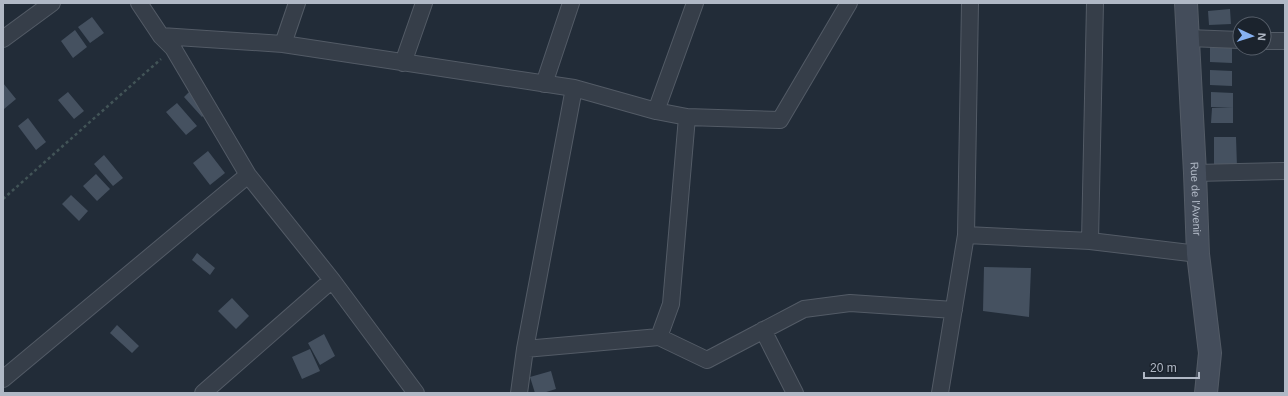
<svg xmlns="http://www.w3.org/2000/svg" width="1288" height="396" viewBox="0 0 1288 396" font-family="Arial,sans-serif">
<rect width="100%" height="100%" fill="#222c38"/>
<!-- building -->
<path fill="#455160" d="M1230,9L1231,24L1209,25L1208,11Z
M92,17L104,33L90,43L78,27Z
M75,30L87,47L73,58L61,41Z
M1210,47H1232V63L1210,62Z
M1210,70L1232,71V86L1210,85Z
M3,83L16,99L4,109L3,107Z
M193,88L211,108L202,117L184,97Z
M68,92L84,111L74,119L58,100Z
M1211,92L1233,93V108L1211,107Z
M177,103L197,126L186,135L166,112Z
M1212,108H1233V123H1211Z
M28,118L46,142L36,150L18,126Z
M1214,137H1236L1237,167L1214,166Z
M208,151L225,173L210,185L193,163Z
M104,155L123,178L113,186L94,164Z
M96,174L110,189L97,201L83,186Z
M71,195L88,211L79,221L62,204Z
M197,253L215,268L210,275L192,260Z
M984,267L1031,268L1029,317L983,311Z
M232,298L249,316L236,329L218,311Z
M117,325L139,346L132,353L110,333Z
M324,334L335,356L320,365L308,343Z
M310,349L320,371L302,379L292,357Z
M551,371L556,389L543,393H535L530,377Z"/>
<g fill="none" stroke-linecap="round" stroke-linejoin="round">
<defs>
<path id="minor" d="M139,3L161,36L173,48L248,175L332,280L416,393
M161,36L283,44L574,88L656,111L687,117L780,120L849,3
M1188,38L1240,40
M3,39L52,3
M1264,41H1285
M283,44L297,3
M403,63L424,3
M544,84L571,3
M656,111L695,3
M1195,173L1285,171
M966,235L1090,241L1198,254
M1090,241L1095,3
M763,330L795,393
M659,337L671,304L687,117
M525,349L659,337L707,360L804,309L850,303L954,310
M3,379L248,175
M203,393L332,280
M519,393L525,349L574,88
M940,393L966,235L970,3"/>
<g id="secondary">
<path id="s1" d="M1186,3L1195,173L1198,254L1210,353L1206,393"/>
</g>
</defs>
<!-- minor casing -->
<use href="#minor" stroke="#535b66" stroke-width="18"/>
<!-- secondary casing -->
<use href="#secondary" stroke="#535b66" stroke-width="24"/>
<!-- path -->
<path stroke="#425457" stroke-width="2.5" stroke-dasharray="3 3" stroke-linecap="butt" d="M3,199L161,59"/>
<!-- minor -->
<use href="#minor" stroke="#363e49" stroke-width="16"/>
<!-- secondary -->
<use href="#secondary" stroke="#444d5b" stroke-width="22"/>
</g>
<g text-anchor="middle" stroke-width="3" stroke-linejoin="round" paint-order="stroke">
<!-- street labels -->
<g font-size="11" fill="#b0b8c5" stroke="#1b232d">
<text dy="4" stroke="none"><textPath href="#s1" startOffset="196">Rue de l'Avenir</textPath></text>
</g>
</g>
<!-- border -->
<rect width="1288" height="396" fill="none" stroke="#b0b8c5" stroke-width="8"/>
<!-- north arrow -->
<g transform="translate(1252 36) rotate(94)"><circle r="19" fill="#1b232d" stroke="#575f6a"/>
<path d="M0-3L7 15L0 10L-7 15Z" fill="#87b2f3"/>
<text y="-6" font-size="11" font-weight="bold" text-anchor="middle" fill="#b0b8c5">N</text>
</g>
<!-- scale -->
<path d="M1144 372v6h55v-6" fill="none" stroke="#b0b8c5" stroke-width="2"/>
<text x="1150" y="372" font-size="12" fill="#b0b8c5" stroke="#1b232d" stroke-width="3" paint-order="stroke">20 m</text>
</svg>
